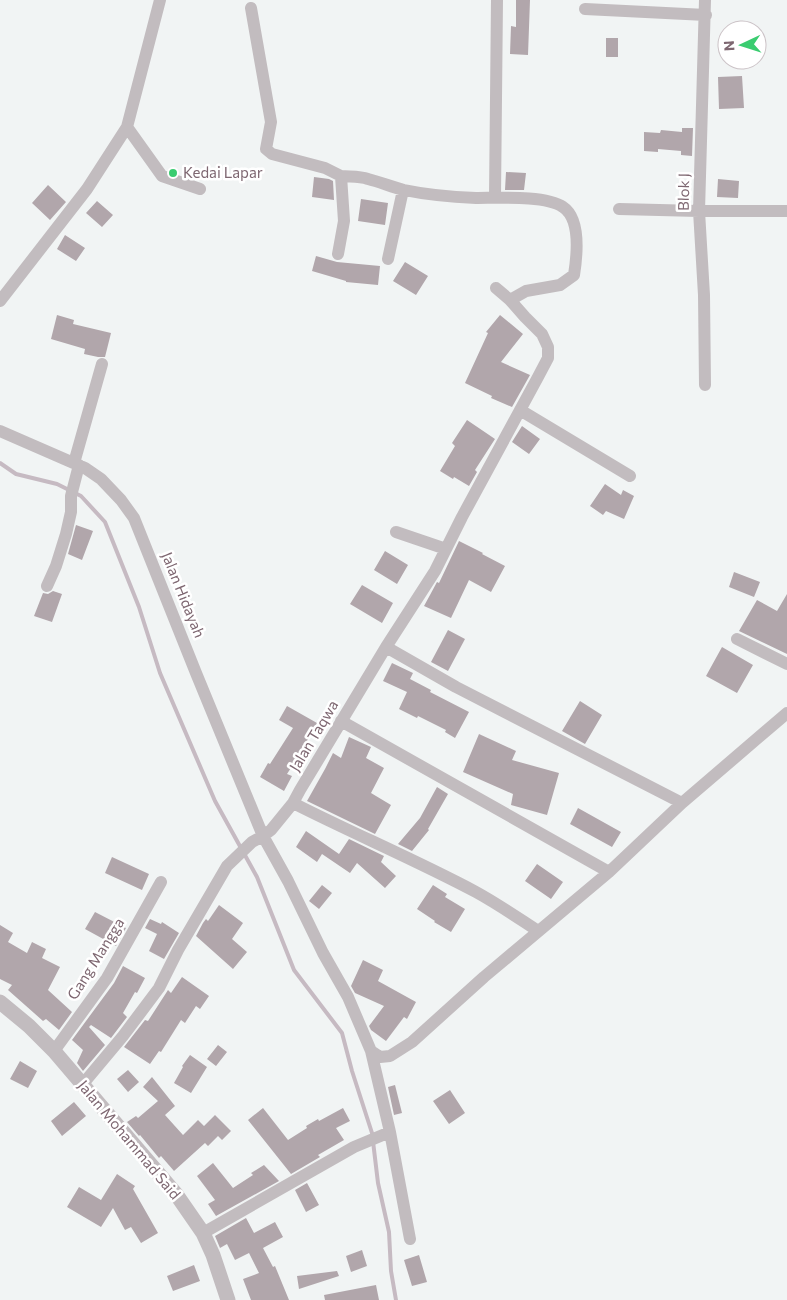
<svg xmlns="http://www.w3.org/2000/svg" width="787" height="1300" viewBox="0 0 787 1300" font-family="Commissioner,sans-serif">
<rect width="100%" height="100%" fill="#f1f4f4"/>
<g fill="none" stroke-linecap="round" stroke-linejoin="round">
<!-- stream -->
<path stroke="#c6bac2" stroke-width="4" d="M0,463L16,474L57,484L81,496L105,522L139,607L160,673L215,801L257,877L294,970L342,1033L352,1071L372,1133L378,1183L389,1232L391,1271L396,1300"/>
</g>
<!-- building -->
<path fill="#b1a6ab" d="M516,0H530L528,55L510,54L511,26L516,27Z
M606,38H618V57H606Z
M742,76L744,108L719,109L718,77Z
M682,128H693L692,156L681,155V151L658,149V152L644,151V132L660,133L661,130L682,132Z
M506,172L526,173L524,190H505Z
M314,177L329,179L333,181L334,200L312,197Z
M718,179L739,181L738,198L717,197Z
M48,185L66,202L50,220L32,203Z
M361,199L388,203L385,225L358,221Z
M97,201L113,215L102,227L86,213Z
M65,235L85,248L76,261L57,249Z
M316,256L337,262L380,266L378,285L346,282V281L312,271Z
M405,262L428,276L416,295L393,281Z
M57,315L74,320L73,324L111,333L105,357H98L84,354L85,349L51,339Z
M500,315L523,334L501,362L530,375L512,407L491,398L492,396L465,383L488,333L486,332Z
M467,420L495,439L475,470L477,472L469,486L454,477L453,479L440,471L455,446L452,443Z
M522,426L540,439L529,454L512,442Z
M605,484L621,495L623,490L634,496L624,519L606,511L603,515L590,506Z
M76,525L93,531L82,560L68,554Z
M459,541L483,553L482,554L505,566L491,592L469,580L451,618L424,606L430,595L437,582L439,583Z
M385,551L408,565L397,584L374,570Z
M734,572L760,582L754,597L729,587Z
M362,585L393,603L382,623L350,604Z
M53,591L62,594L52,622L34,616L43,593L48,594Z
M787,594V654L739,631L757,600L777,611Z
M448,630L465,639L448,671L431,662Z
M722,647L753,665L737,693L706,676Z
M392,663L413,673L410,679L431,690L430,692L469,712L455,738L445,732L446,730L418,716L417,718L399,709L407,692L383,681Z
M580,701L602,715L585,744L562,731Z
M287,706L317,723L306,743H307L287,774L292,776L284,791L260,777L268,763L270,764L293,728L279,720Z
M479,734L516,751L512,760L559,773L547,815L511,805L513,794L463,772Z
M349,737L371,747L366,758L384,768L371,793L391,805L375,834L307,801L325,769L333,753L341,758Z
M437,787L448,794L428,829L429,830L412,851L398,844L420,818Z
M578,808L621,832L612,847L570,824Z
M306,831L339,854L349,839L384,856L381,862L396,876L385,888L357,863L350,873L322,854L317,862L296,847Z
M112,857L149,874L142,890L105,873Z
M537,864L563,882L551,899L525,881Z
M322,885L332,893L319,909L309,901Z
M433,885L447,894L445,897L465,909L451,932L434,922L435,921L417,909Z
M219,905L243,923L232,939L247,952L233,969L196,936L203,923L206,919L208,921Z
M95,912L126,928L116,946L85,929Z
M150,919L161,924L162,922L179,933L164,959L149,951L157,934L145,928Z
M0,925L13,933L8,942L27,953L32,942L46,949L42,958L60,967L48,990L72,1012L59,1030L46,1019L43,1021L34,1013L8,990L12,985L0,979Z
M363,960L383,970L378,981L416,1002L407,1019L404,1017L386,1041L371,1030L369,1026L384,1006L355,993L351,986Z
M123,966L145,978L137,993L135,992L123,1013L127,1017L111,1038L91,1025L89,1027L105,1045L83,1071L77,1063L83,1050L72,1040L114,983Z
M182,977L209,996L200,1009L196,1006L185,1023L181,1020L161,1052L159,1051L150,1064L124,1047L145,1020L148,1021L168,990L171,993Z
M218,1045L227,1052L216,1066L207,1059Z
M190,1055L207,1067L191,1093L174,1083L183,1067L182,1066Z
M20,1061L37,1071L28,1088L10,1079Z
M128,1070L139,1082L128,1092L117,1079Z
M152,1077L175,1106L165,1115L183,1135L198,1120L204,1126L215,1115L231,1131L222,1140L218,1136L208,1146L205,1143L174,1171L161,1156L159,1158L140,1135L139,1136L127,1122L136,1116L138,1118L158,1101L143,1087Z
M395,1085L402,1113L394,1115L388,1087Z
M450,1090L465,1113L449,1124L433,1101Z
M74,1102L86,1116L62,1136L51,1121Z
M263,1108L288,1140L307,1128L306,1126L318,1119L319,1121L343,1108L350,1121L336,1128L344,1140L318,1155L320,1157L291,1174L248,1120Z
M213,1163L233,1188L253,1175L251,1173L264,1165L279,1181L216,1216L208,1204L215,1200L197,1176Z
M117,1174L135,1186L133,1189L158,1233L141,1243L131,1227L125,1230L113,1208L101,1227L67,1207L79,1187L101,1200Z
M307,1183L319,1205L306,1212L295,1190Z
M246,1218L254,1233L275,1222L283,1237L263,1248L273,1267L275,1266L289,1300H251L243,1279L259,1273L249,1253L235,1260L227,1244L220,1248L215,1236Z
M362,1250L367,1266L351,1272L346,1256Z
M419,1255L427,1282L412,1286L404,1260Z
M194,1265L200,1281L173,1291L167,1276Z
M337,1271L339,1276L299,1289L297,1276Z
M376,1285L379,1300H325L324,1295Z"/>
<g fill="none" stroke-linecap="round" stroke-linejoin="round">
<!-- minor -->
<path stroke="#c2bcbf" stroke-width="12" d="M251,8L271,122L266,149L272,154L325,168L341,176
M585,9L706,15
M127,127L162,176L200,189
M495,197L497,0
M619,209L699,211H787
M338,254L344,221L341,176C350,177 359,176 368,179C380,182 392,187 404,190C428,195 452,197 476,198C498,198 546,195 563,207C581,219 577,256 574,275L560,285L526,291L510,300
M388,259L403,190
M0,301L87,189L127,127L160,0
M705,385L704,295L699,211L705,0
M520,410L630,476
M0,431L85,468L101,479L121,500L134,518L196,673L263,836L288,881L323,953L348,997L371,1051L380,1057L390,1056L412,1042L484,977L609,872L682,803
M74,463L102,364
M396,532L446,549
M47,586L56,566L66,534L71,512V496L79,465
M737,639L787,664
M386,647L456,687L682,803L787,713
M341,721L609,872
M293,803C354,834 416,860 476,892C498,904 518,918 538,931
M54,1051L107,978L161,882
M371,1051L390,1132L410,1239
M82,1085L123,1036L159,988L178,950L227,866L252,842L263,836L271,830L293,803L300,790L386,647L435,571L462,517L538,377L548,358V347L542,334L525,317L510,300L496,288
M203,1233L354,1147L390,1132"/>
<!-- tertiary -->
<path stroke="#c2bcbf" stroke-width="15" d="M0,1002L29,1026L54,1051L176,1194L203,1233L213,1255L228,1300"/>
</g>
<!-- markers -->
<circle fill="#3acc70" stroke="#fff" stroke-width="2" cx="173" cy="173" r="5"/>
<g text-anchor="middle" stroke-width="5" stroke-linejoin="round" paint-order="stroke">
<!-- poi labels -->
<g font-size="15" fill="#7e6771" stroke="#fff" text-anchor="start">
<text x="183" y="178">Kedai Lapar</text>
</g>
<!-- street labels -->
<g font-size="15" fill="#7e6771" stroke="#fff">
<text transform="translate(684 192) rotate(-89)" y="5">Blok J</text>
<text transform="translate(183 595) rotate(68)" y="5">Jalan Hidayah</text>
<text transform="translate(314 736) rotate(-59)" y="5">Jalan Taqwa</text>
<text transform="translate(96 959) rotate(-58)" y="5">Gang Mangga</text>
<text transform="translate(129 1140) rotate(50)" y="5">Jalan Mohammad Said</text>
</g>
</g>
<!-- north arrow -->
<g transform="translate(742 45) rotate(266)"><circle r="24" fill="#ffffff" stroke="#cbc2c6"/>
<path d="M0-4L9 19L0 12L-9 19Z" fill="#3acc70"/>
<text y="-8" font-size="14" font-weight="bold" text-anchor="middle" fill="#7e6771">N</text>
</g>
</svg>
